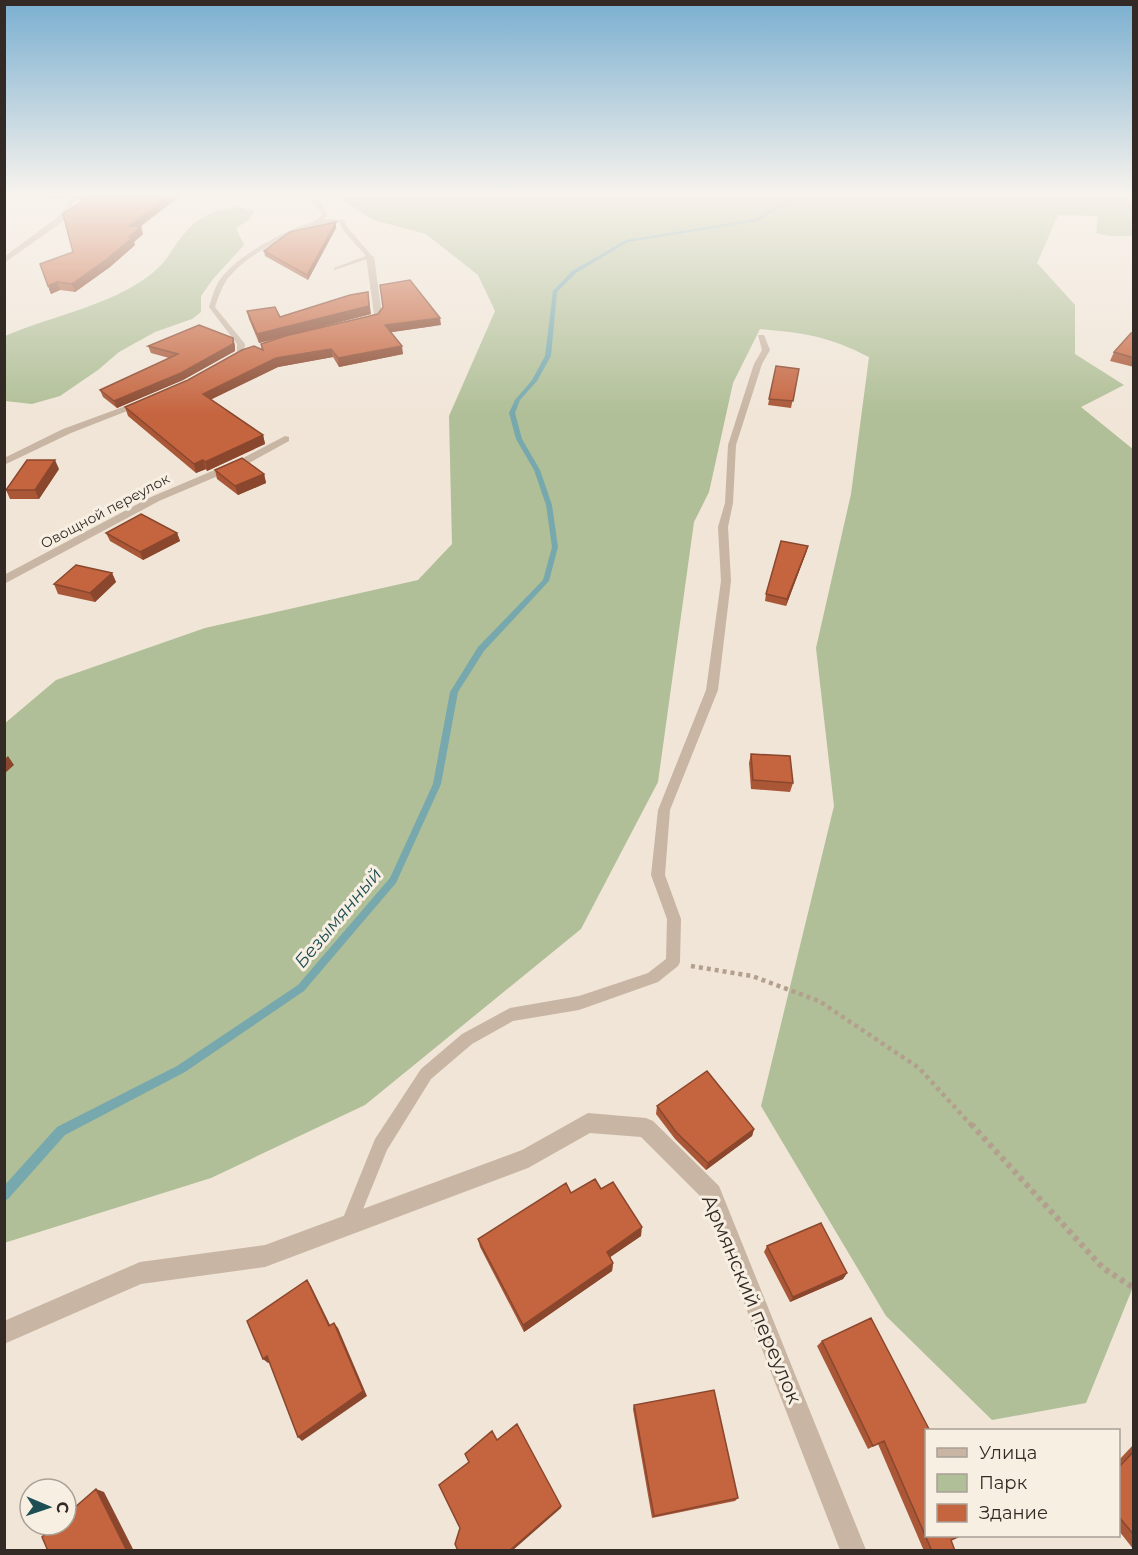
<svg xmlns="http://www.w3.org/2000/svg" width="1138" height="1555" viewBox="0 0 1138 1555" font-family="Montserrat,sans-serif">
<rect width="100%" height="100%" fill="#f0e5d7"/>
<!-- green -->
<path fill="#b0bf97" d="M340,196H1133V236H1109L1096,233L1098,216L1058,215L1037,263L1075,305V354L1124,385L1081,407L1134,450L1133,1287L1086,1403L992,1420L886,1316L761,1106L834,806L816,648L851,494L869,357C828,336 805,333 760,329L733,383L709,492L694,522L658,782L581,929L365,1105L211,1178L4,1243V724L56,680L205,628L418,580L452,544L449,416L495,311L478,275L426,234L373,220L342,199Z
M237,207L254,211L250,219L236,228L244,245L213,279L201,296V312L192,319L155,332L119,352L98,370L60,396L32,404L5,401V336C53,315 120,304 158,268C165,262 170,253 175,246C193,220 205,212 237,207Z"/>
<g fill="none" stroke-linecap="round" stroke-linejoin="round">
<!-- stream -->
<path fill="#76a8ad" fill-rule="evenodd" d="M792,196H797L758,221L628,242L576,273L557,292L551,356L537,381L520,400L515,413L522,439L540,470L552,505L558,547L549,581L484,651L458,692L441,784L396,883L304,991L185,1072L65,1135L8,1199L4,1201V1186L57,1127L177,1066L298,985L390,878L433,784L450,692L478,647L543,580L552,547L546,505L534,470L516,439L509,413L515,400L532,380L545,356L553,291L572,271L626,240L756,219Z"/>
<!-- path-far1 -->
<path stroke="#b39f8e" stroke-width="4.5" stroke-dasharray="4 4" stroke-linecap="butt" d="M691,966L752,976L819,1001L919,1068L972,1126"/>
<!-- path -->
<path stroke="#b39f8e" stroke-width="6" stroke-dasharray="4.5 4.5" stroke-linecap="butt" d="M971,1124L1103,1268L1134,1288"/>
<!-- service -->
<path fill="#c8b5a3" fill-rule="evenodd" d="M309,196H315L328,214L324,219L344,220L348,228L373,257L334,270V268L366,256L343,230L340,223C309,220 243,255 226,281C221,289 218,298 215,307L245,344L244,354L237,356V344L209,307C212,298 214,289 219,281C233,259 271,239 295,228C306,224 316,223 322,214Z
M758,335H764L770,350L762,364L736,445L733,503L728,527L731,581L718,690L670,810L665,875L681,919L680,962L678,966L658,982L579,1010L513,1021L472,1044L431,1079L387,1150L355,1229L349,1231L343,1229L341,1223L375,1139L421,1069L462,1034L510,1008L579,996L648,973L666,959L667,919L651,875L658,810L706,690L721,581L718,527L725,503L728,445L754,364L762,350Z"/>
<!-- minor -->
<path fill="#c8b5a3" fill-rule="evenodd" d="M64,196H71L73,199V208L61,223L4,263V257L55,219L67,207L68,200Z
M370,255L374,257L382,315L360,325L356,322L357,320L374,314L366,257Z
M142,400L150,402L71,433L4,465V458L63,429Z
M285,436L289,437V441L251,462L159,501L4,584V575L151,497L243,458Z
M588,1113L646,1118L653,1121L719,1186L866,1550H840L704,1200L641,1137L590,1133L528,1168L265,1267L141,1284L4,1344V1321L140,1262L265,1245L522,1150Z"/>
</g>
<!-- wall -->
<path fill="#a95737" d="M25,196H63V198Z
M73,196H180L140,227H141L143,234L134,242L135,245L110,267L75,292L60,290L51,294L48,286L73,252L85,200L75,199Z
M336,222V228L308,280L265,256L264,251Z
M247,311L280,317L371,314L259,343L249,319Z
M441,325L391,332L403,354L339,367L333,357L278,367L211,399L263,435L265,444L207,471L206,469L196,473L128,416L125,407L262,349L261,344Z
M1134,334V367L1110,361L1114,352Z
M233,338L235,346V351L183,380L117,408L103,397L100,390L169,358L151,353L148,346Z
M776,366L799,369L791,408L768,405Z
M59,469L39,499H10L6,490Z
M215,470L264,474L266,483L238,495L217,479Z
M106,533H177L180,541L143,560L110,541Z
M808,546L806,553L786,606L765,601L766,594Z
M112,573L116,582L95,602L58,594L54,584Z
M751,754L793,783L790,792L751,789L749,763Z
M657,1106L754,1129L752,1136L706,1170L675,1139L656,1114Z
M601,1189L641,1236L610,1257L613,1263L612,1271L524,1332L480,1247L478,1239L571,1193Z
M767,1246L847,1273L843,1279L790,1302L764,1252Z
M822,1341L951,1540L955,1551H924L878,1444L868,1449L817,1346Z
M634,1405L738,1498L735,1501L652,1518L633,1409Z
M1134,1444V1550L1119,1531V1460Z"/>
<!-- shaded-wall -->
<path fill="#8a472d" d="M169,196H180L131,233L129,226Z
M336,222V228L308,280L307,275Z
M141,227L143,234L134,242L135,245L110,267L75,292L72,284Z
M57,282L60,290L51,294L48,286Z
M368,292L371,314L259,343L257,334Z
M440,318L441,325L386,333L385,325Z
M233,338L235,346V351L183,380L117,408L114,401Z
M402,346L403,354L339,367L338,358Z
M331,349L333,357L278,367L206,402L203,394L276,358Z
M263,435L265,444L207,471L205,462Z
M55,460L59,469L39,499L35,490Z
M203,460L206,469L196,473L194,464Z
M264,474L266,483L238,495L235,486Z
M177,533L180,541L143,560L140,552Z
M808,546L806,553L786,606L787,599Z
M112,573L116,582L95,602L90,593Z
M8,756L14,765L4,774V760Z
M754,1129L752,1136L706,1170L708,1163Z
M642,1227L641,1236L606,1260L607,1252Z
M613,1263L612,1271L524,1332L523,1325Z
M847,1273L843,1279L790,1302L793,1297Z
M307,1280L311,1286L333,1331L329,1326Z
M334,1323L338,1328L367,1396L302,1441L298,1437Z
M267,1356L272,1360L268,1363L263,1359Z
M96,1489L104,1492L134,1551H127Z
M561,1506V1508L512,1551H509Z"/>
<!-- building -->
<path fill="#c56540" stroke="#8a472d" stroke-width="1.5" d="M90,196H169L129,226L141,227L129,237H133L107,259L72,284L57,282L48,286L40,264L73,252L63,214Z
M336,222L307,275L264,251L290,232Z
M410,280L440,318L385,325L402,346L338,358L331,349L276,358L203,394L263,435L205,462L203,460L194,464L125,407L188,380L242,350L254,346L263,350L261,344L285,336L378,314L383,307L380,285Z
M368,292L369,306L257,334L247,311L275,307L280,317L350,295Z
M199,325L233,338V344L181,373L114,401L100,390L178,354L148,346Z
M1131,333L1134,334V358L1114,352Z
M776,366L799,369L793,401L769,399Z
M242,458L264,474L235,486L215,470Z
M27,460H55L35,490H6Z
M141,514L177,533L140,552L106,533Z
M781,541L808,546L787,599L766,594Z
M76,565L112,573L90,593L54,584Z
M751,754L790,756L793,783L753,780Z
M707,1071L754,1129L708,1163L676,1132L657,1106Z
M595,1179L601,1189L613,1182L642,1227L607,1252L613,1263L523,1325L478,1239L566,1183L571,1193Z
M821,1223L847,1273L793,1297L767,1246Z
M307,1280L329,1326L334,1323L363,1391L298,1437L267,1356L263,1359L247,1321Z
M871,1318L930,1431H927V1536H960L951,1540L955,1551H932L884,1441L873,1446L822,1341Z
M714,1390L738,1498L654,1516L634,1405Z
M517,1424L561,1506L509,1551H458L455,1544L460,1528L439,1485L469,1462L465,1454L492,1431L497,1440Z
M1134,1451V1535L1119,1517V1467Z
M96,1489L127,1551H48L42,1537L55,1525H66V1515Z"/>
<!-- sky -->
<linearGradient id="sky" x2="0" y2="1"><stop stop-color="#7aafd0"/><stop offset="0.47" stop-color="#f8f3ed"/><stop offset="1" stop-color="#f8f3ed" stop-opacity="0"/></linearGradient>
<rect width="1138" height="414" fill="url(#sky)"/>
<g text-anchor="middle" stroke-width="6" stroke-linejoin="round" paint-order="stroke">
<!-- far-street labels -->
<g font-size="14" fill="#332a25" stroke="#f8efe3">
<text transform="translate(105 511) rotate(-28)" y="5">Овощной переулок</text>
</g>
<!-- water labels -->
<g font-size="18" font-style="italic" fill="#1c4e53" stroke="#f8efe3">
<text transform="translate(338 918) rotate(-50)" y="6">Безымянный</text>
</g>
<!-- near-street labels -->
<g font-size="20" fill="#332a25" stroke="#f8efe3">
<text transform="translate(752 1299) rotate(67)" y="7">Армянский переулок</text>
</g>
</g>
<!-- border -->
<rect width="1138" height="1555" fill="none" stroke="#332a25" stroke-width="12"/>
<!-- legend -->
<rect x="925" y="1429" width="195" height="108" fill="#f8efe3" stroke="#a9a097" stroke-width="1.5"/>
<rect x="937" y="1448" width="30" height="9" fill="#c8b5a3" stroke="#a9a097" stroke-width="1.5"/>
<text x="979" y="1459" font-size="18" fill="#332a25">Улица</text>
<rect x="937" y="1474" width="30" height="18" fill="#b0bf97" stroke="#a9a097" stroke-width="1.5"/>
<text x="979" y="1489" font-size="18" fill="#332a25">Парк</text>
<rect x="937" y="1504" width="30" height="18" fill="#c56540" stroke="#a9a097" stroke-width="1.5"/>
<text x="979" y="1519" font-size="18" fill="#332a25">Здание</text>
<!-- north arrow -->
<g transform="translate(48 1507) rotate(92)"><circle r="28" fill="#f8efe3" stroke="#a9a097" stroke-width="1.5"/>
<path d="M0-4.5L10 22L0 15L-10 22Z" fill="#1c4e53"/>
<text y="-9" font-size="16" font-weight="bold" text-anchor="middle" fill="#332a25">С</text>
</g>
</svg>
